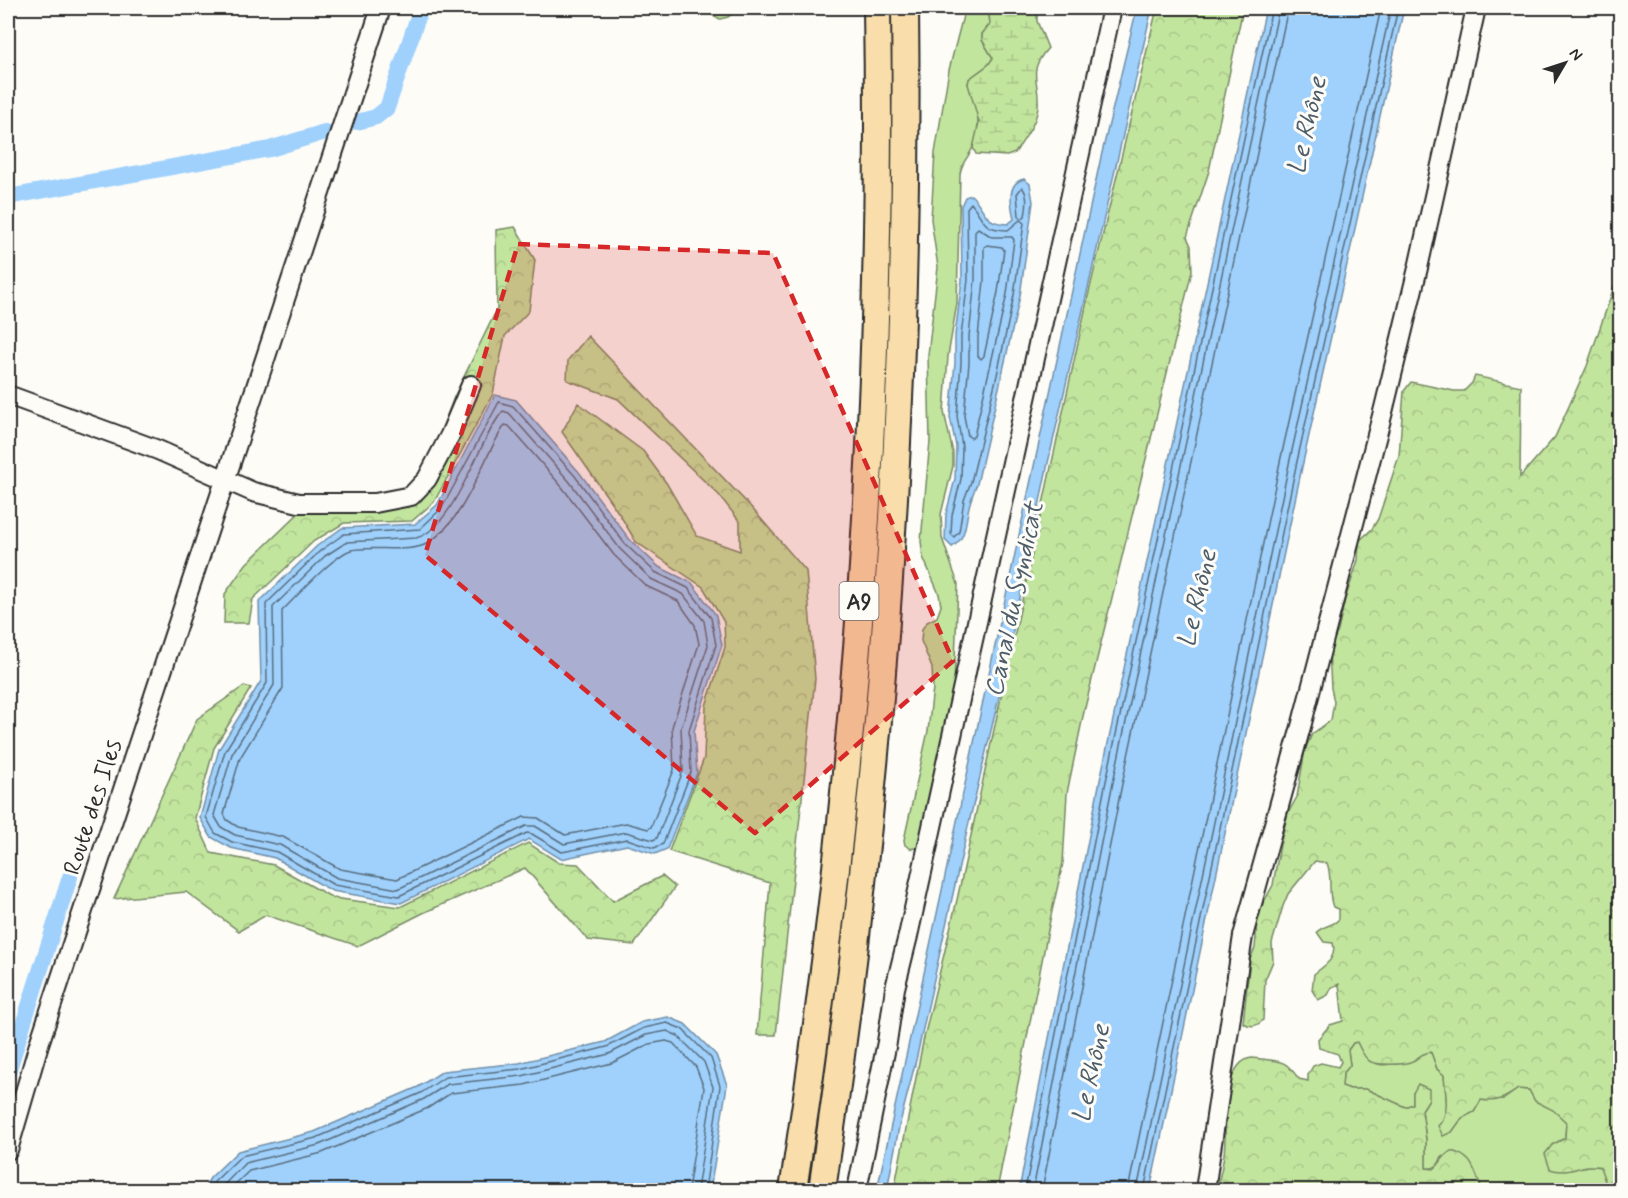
<svg xmlns="http://www.w3.org/2000/svg" width="1628" height="1198" viewBox="0 0 1628 1198" font-family="Mynerve,sans-serif">
<defs>
<pattern id="forest-crowns" width="20" height="18" patternUnits="userSpaceOnUse" patternTransform="scale(1.5)"><rect width="20" height="18" fill="#c2e59e"/><path d="M2 6a3 3 0 1 1 6 0M12 15a3 3 0 1 1 6 0" fill="none" stroke="#a7c588"/></pattern>
<pattern id="wetland-marsh" width="20" height="14" patternUnits="userSpaceOnUse" patternTransform="scale(1.5)"><rect width="20" height="14" fill="#c2e59e"/><path d="M1 5h8M5 5V1M11 12h8M15 12V8" fill="none" stroke="#a7c588"/></pattern>
</defs>
<rect width="100%" height="100%" fill="#fdfcf7"/>
<filter id="ink" filterUnits="userSpaceOnUse"><feTurbulence type="fractalNoise" baseFrequency=".0167" numOctaves="2"/><feDisplacementMap in="SourceGraphic" scale="12" xChannelSelector="R" yChannelSelector="G"/><feConvolveMatrix kernelMatrix="1 2 1 2 8 2 1 2 1" color-interpolation-filters="sRGB"/></filter>
<g filter="url(#ink)">
<!-- green -->
<path fill="#c2e59e" stroke="#768864" stroke-width="1.5" d="M965,8H985L989,14L990,24L982,34V40L993,58L988,65L969,79L968,84C977,105 983,127 972,149C967,160 962,161 960,174L957,303L948,356L944,412L953,453V466L941,514L942,538L958,584L954,686L919,846C913,850 910,849 905,845L904,840L928,731L933,688L932,668L921,641L922,629L927,622L937,617L941,606L939,594L923,557L921,541L930,441L928,355L938,267L931,219L935,153L949,70Z
M1357,1042C1378,1084 1399,1056 1431,1052L1437,1069L1444,1075L1447,1107L1444,1120L1452,1132L1462,1118L1474,1112L1481,1100L1504,1099L1518,1089L1529,1090L1535,1101L1554,1110L1566,1122L1565,1138L1552,1145L1579,1168L1593,1165L1601,1167L1606,1184L1604,1190H1483L1479,1183L1442,1156C1439,1165 1436,1169 1426,1168V1140L1422,1110L1429,1099L1413,1093V1104L1405,1107L1366,1089H1350L1342,1086L1343,1074L1350,1065L1348,1050L1353,1043Z"/>
<!-- forest -->
<path fill="url(#forest-crowns)" stroke="#768864" stroke-width="1.5" d="M707,8H738L728,17L720,19L708,13Z
M1157,8H1243L1209,171L1187,237L1191,246L1192,271L1083,716L1067,793L1063,863L1050,920L997,1190H894L923,1042L957,900L1089,292Z
M515,227L535,260L529,311L505,336L493,394L434,502L412,521L344,523L314,541L253,599L249,623H224L225,594L246,564L302,510L415,499L454,397L497,309L496,230Z
M1620,269V1190H1604L1606,1184L1600,1167C1582,1162 1570,1176 1550,1169L1545,1154L1552,1145L1565,1138L1566,1122L1553,1110L1535,1101L1529,1090L1518,1089C1505,1098 1497,1103 1481,1100L1474,1112L1462,1118L1452,1132L1443,1136L1438,1126C1451,1113 1445,1092 1444,1075L1437,1069L1431,1052C1417,1054 1419,1060 1410,1062C1402,1065 1379,1065 1371,1062C1364,1059 1360,1048 1357,1042L1353,1043L1348,1050L1350,1065L1343,1074L1342,1086L1350,1089H1366L1405,1107L1413,1104V1093L1418,1084L1429,1089V1099L1422,1110L1426,1140V1168L1434,1169C1442,1163 1441,1157 1451,1151C1475,1157 1473,1171 1483,1190H1216C1219,1179 1223,1166 1224,1154C1227,1133 1221,1061 1252,1058C1255,1058 1258,1059 1261,1059C1284,1062 1285,1060 1299,1079L1308,1081V1075L1313,1066L1321,1063L1338,1067L1341,1062L1338,1054L1319,1048L1318,1039L1330,1025L1343,1021L1339,984L1332,987L1328,995L1318,1000L1312,990L1314,974C1325,965 1337,959 1333,943L1324,942L1317,932C1323,925 1332,927 1339,919V909L1333,907C1327,893 1333,879 1327,863L1315,861L1288,894L1283,906L1272,943L1273,961L1265,980L1263,1020C1256,1027 1251,1027 1243,1023L1250,959L1255,948L1258,913L1273,885L1280,845L1288,813L1297,797L1305,750L1312,734L1331,720L1334,702L1331,688L1329,650L1338,631L1345,599L1353,576L1358,560L1359,541L1372,529L1378,519L1399,456L1404,391L1411,382L1454,391H1464L1472,383L1475,376L1521,386L1520,477L1555,437L1587,366Z
M588,336L750,506L806,571L815,679L776,1035H757L770,883L669,851L704,758L706,706L725,647L724,622L703,587L636,542L620,515L562,432L578,403L643,451L667,484L697,536L740,551V522L719,495L618,399L567,380L568,360Z
M244,686L251,688L214,748L195,818L211,853L274,865L333,898L400,907L528,843L559,863L578,864L613,901L662,876L675,887L634,945L588,940L525,868L423,913L358,946L266,915L239,931L186,892L114,899L197,719Z"/>
<!-- wetland -->
<path fill="url(#wetland-marsh)" stroke="#768864" stroke-width="1.5" d="M985,8H1037V21L1048,48C1026,73 1040,79 1038,106C1037,123 1024,139 1015,153L1007,156L976,154L973,148L979,122L968,84L969,79L988,65L993,58L982,40V34L990,24L989,14Z"/>
<!-- water -->
<path fill="#9fd1fc" stroke="#718fa8" stroke-width="1.5" d="M1137,8H1152L1048,463L1000,693L967,831L916,1060L899,1127L887,1190H877L1101,157Z
M1266,8H1404L1302,467L1150,1190H1019L1099,785Z
M1024,179L1030,184L1033,202L1020,296L977,484C974,490 972,497 970,503C965,519 968,538 952,547L945,540L946,514L955,479L956,446L950,417L955,363V335L962,280L961,206L965,197L971,195C987,209 981,223 1008,224L1014,219C1011,205 1006,183 1024,179Z
M495,395L516,400L579,472L630,540L659,567L692,583L716,615L722,645L694,731L697,773L667,849L655,854L627,845L561,859L529,839L401,903L332,891L275,858L231,848L211,837L200,818L219,749L261,681L259,602L317,546L342,528L415,524L437,505Z
M668,1017L685,1024L716,1055L727,1085L710,1190H203L210,1178L238,1151L314,1132L418,1087L443,1071L519,1063L605,1042L642,1022Z"/>
<g fill="none" stroke-linecap="round" stroke-linejoin="round">
<!-- shore -->
<path stroke="#596d7f" stroke-width="1.5" d="M1022,187C1029,195 1027,207 1025,216L1022,219L1019,216L1017,194Z
M971,203C986,221 980,229 1008,230L1020,220L1024,223L1014,295L997,375L971,482L964,500L959,532L954,537L951,534L952,515L961,479L962,446L957,416L961,363V336L968,280L967,208Z
M978,228L992,237H1012L1014,240L1007,294L974,436L971,438L968,436L964,416L969,363V336L975,280V231Z
M987,245L1002,247L1004,250L998,292L984,356L981,359L978,356V337L984,281V247Z
M499,402L513,406L575,476L625,544L655,572L688,588L711,618L716,645L689,730L691,772L663,844L654,848L627,839L562,852L532,834L527,833L399,896L334,885L277,852L232,842L215,833L206,817L225,751L267,683L266,604L320,551L344,534L420,529L442,508Z
M503,411L509,413L569,481L620,549L651,579L683,594L704,621L708,645L681,728L683,771L657,838L653,840L626,832L564,844L535,826H526L398,889L337,878L280,845L235,835L221,827L214,815L232,754L274,685L273,607L325,556L347,542L416,538C455,528 478,440 503,411Z
M505,425L509,426L562,487L614,555L646,586L678,601L695,625L699,644L672,727L674,770L651,827L648,829L626,823L565,835L538,818L524,817L397,879L340,869L283,837L238,827L227,820L224,814L240,758L283,688L282,611C296,597 334,555 351,550C371,545 411,554 428,543C469,516 479,463 505,425Z
M210,1190L215,1181L241,1156L316,1138L421,1093L445,1077L520,1069L607,1047L644,1028L667,1023L682,1029L711,1058L720,1086L705,1190
M219,1190L245,1163L319,1145L424,1099L448,1084L522,1076L609,1054L646,1035L667,1031L678,1036L704,1062L713,1087L697,1190
M229,1190L249,1171L322,1153L428,1108L451,1093L524,1085L612,1063L649,1044L666,1041L673,1043L696,1067L704,1088L688,1190
M1025,1190L1105,786L1272,8
M1033,1190L1112,787L1279,8
M1042,1190L1121,789L1288,8
M1128,1190L1280,462L1381,8
M1137,1190L1289,464L1391,8
M1144,1190L1296,466L1398,8"/>
<!-- canal -->
<path stroke="#9fd1fc" stroke-width="16" d="M357,122L376,117L387,108L421,8
M8,197L270,149L325,132
M8,1072L70,877"/>
<defs>
<path id="minor" d="M8,395L158,450L253,492L299,503H375L411,496L427,479L450,435L471,385
M8,1150L39,1044L381,8
M857,1190L887,1042L895,988L908,936L1112,8
M1205,1190L1243,936L1302,723L1384,408L1418,268L1476,8"/>
<path id="highway" d="M793,1190C854,800 884,402 877,8
M822,1190C881,799 910,404 905,8"/>
</defs>
<!-- minor casing -->
<use href="#minor" stroke="#2b2b2b" stroke-width="22"/>
<!-- highway casing -->
<use href="#highway" stroke="#2b2b2b" stroke-width="30"/>
<!-- minor -->
<use href="#minor" stroke="#fdfcf7" stroke-width="18"/>
<!-- highway -->
<use href="#highway" stroke="#f9deab" stroke-width="26"/>
</g>
</g>
<!-- marked area -->
<path fill="#d62828" fill-opacity="0.2" stroke="#d62828" stroke-width="4.5" stroke-dasharray="12 8" stroke-linejoin="round" d="M518,244L773,253L953,661L755,833L425,555Z"/>
<g text-anchor="middle" stroke-width="6" stroke-linejoin="round" paint-order="stroke">
<!-- shield labels -->
<rect fill="#fdfcf7" stroke="#6a6a68" stroke-width="1.5" x="839.5" y="582" width="39" height="38" rx="4.5"/>
<g font-size="22" font-weight="bold" fill="#2b2b2b">
<text x="859" y="609">A9</text>
</g>
<!-- street labels -->
<g font-size="24" fill="#2b2b2b" stroke="#fdfcf7">
<text transform="translate(92 807) rotate(-72)" y="8">Route des Iles</text>
</g>
<!-- water labels -->
<g font-size="26" font-style="italic" fill="#4e5d6a" stroke="#fdfcf7">
<text transform="translate(1306 125) rotate(-77)" y="9">Le Rhône</text>
<text transform="translate(1196 598) rotate(-77)" y="9">Le Rhône</text>
<text transform="translate(1013 599) rotate(-78)" y="9">Canal du Syndicat</text>
<text transform="translate(1090 1073) rotate(-78)" y="9">Le Rhône</text>
</g>
</g>
<!-- margin -->
<rect width="1628" height="1198" fill="none" stroke="#fdfcf7" stroke-width="30"/>
<rect x="15" y="15" width="1598" height="1168" fill="none" stroke="#2b2b2b" stroke-width="2" filter="url(#ink)"/>
<!-- north arrow -->
<g transform="translate(1565 63) rotate(51)" stroke="#fdfcf7" stroke-width="4.5" paint-order="stroke">
<path d="M0-4.5L10 22L0 15L-10 22Z" fill="#2b2b2b"/>
<text y="-9" font-size="16" font-weight="bold" text-anchor="middle" fill="#2b2b2b">N</text>
</g>
</svg>
